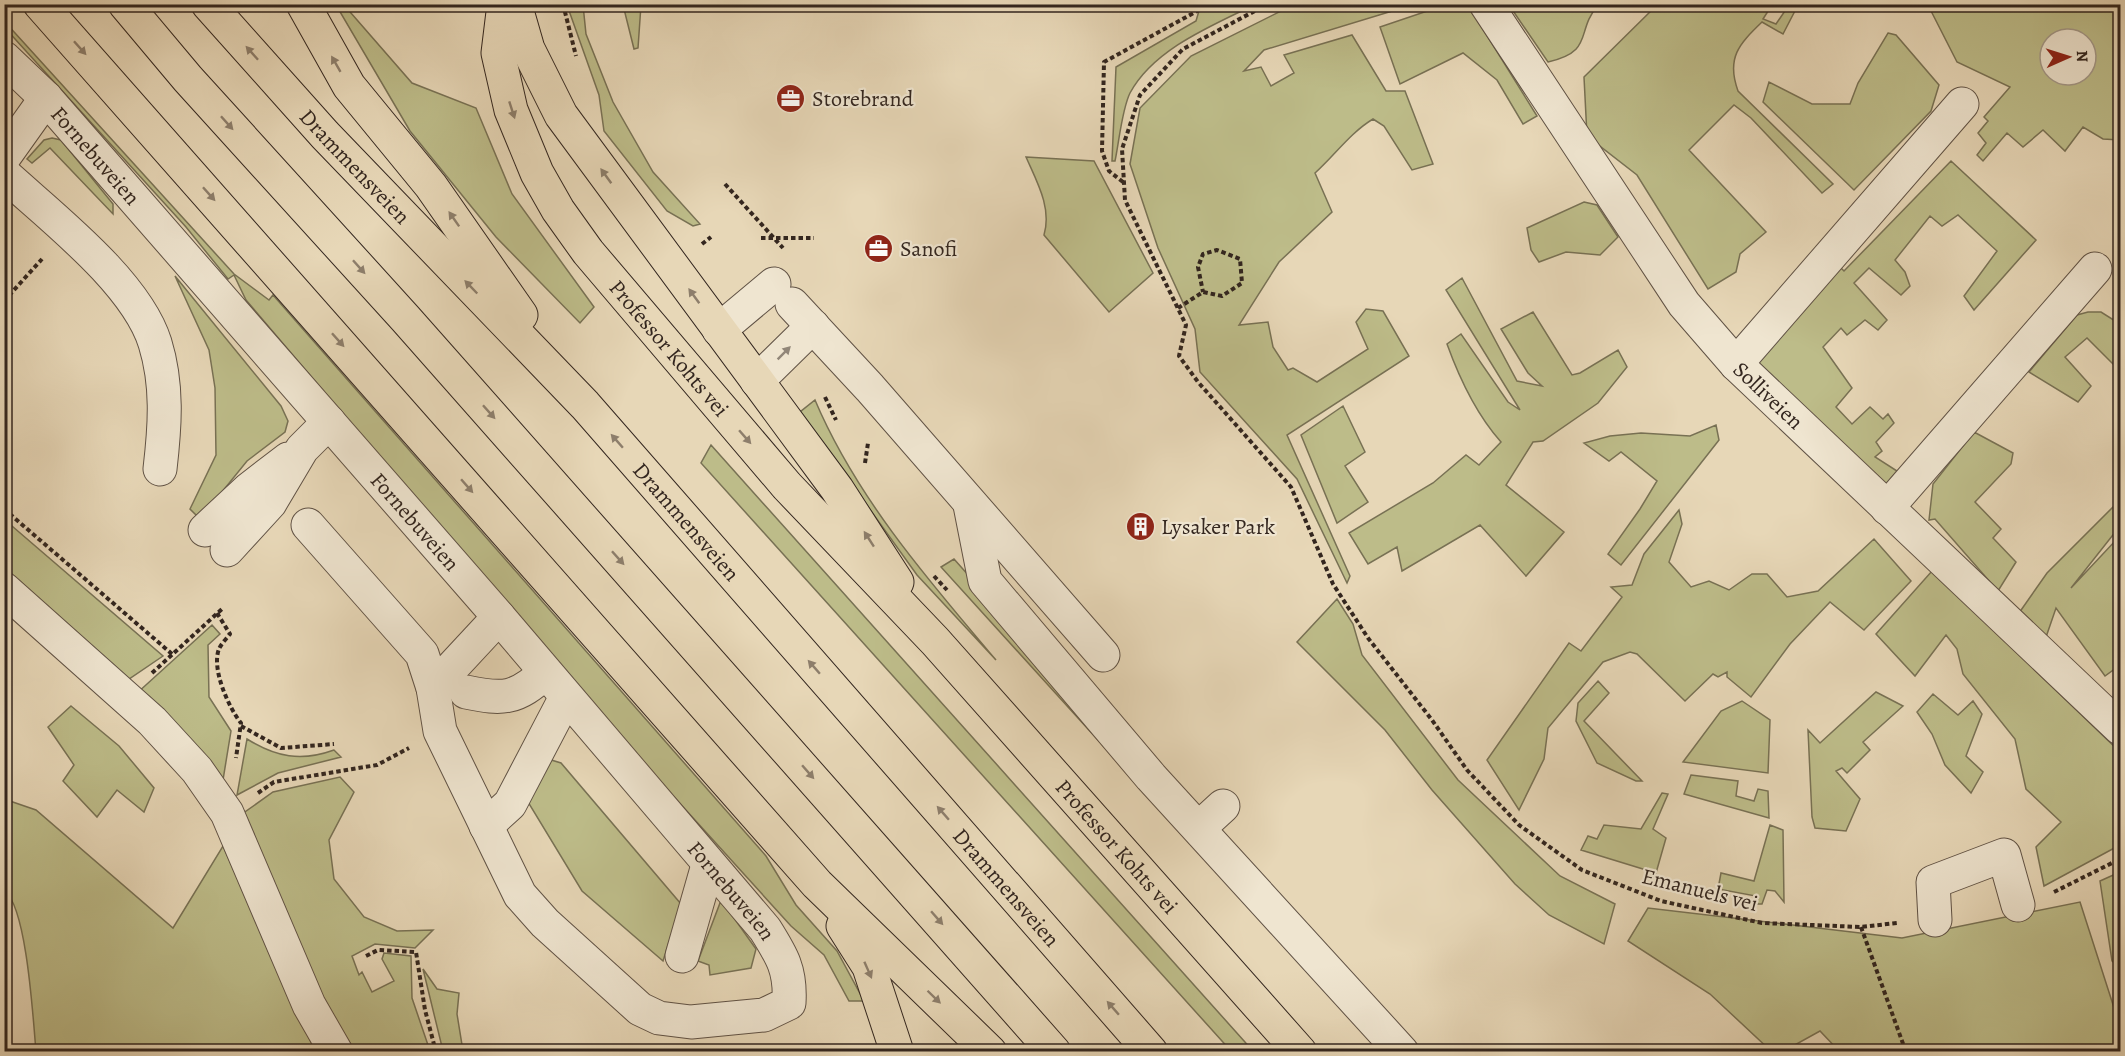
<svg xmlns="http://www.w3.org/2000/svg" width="2125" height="1056" viewBox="0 0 2125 1056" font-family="Alegreya,serif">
<rect width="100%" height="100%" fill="#e7d7b7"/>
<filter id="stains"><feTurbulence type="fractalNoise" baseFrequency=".00333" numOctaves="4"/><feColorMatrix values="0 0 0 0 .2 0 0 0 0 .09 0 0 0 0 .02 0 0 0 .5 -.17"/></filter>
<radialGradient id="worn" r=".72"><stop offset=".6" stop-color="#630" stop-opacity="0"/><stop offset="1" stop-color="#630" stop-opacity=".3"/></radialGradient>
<!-- green -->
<path fill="#bdbc89" stroke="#787154" stroke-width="1.5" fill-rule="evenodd" d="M1201,4L1254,5C1211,26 1154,49 1130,93C1122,109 1119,142 1115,161H1112L1116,67L1196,21Z
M336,5H344L412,83L476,108L512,194L594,307L580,323L496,237L410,131Z
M567,5H583L586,34L613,102L653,172L700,224L693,226L667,211L604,131L599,95Z
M623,5H641L638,48L634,49Z
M1293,5H1412L1264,50L1244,71L1261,67L1271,86L1294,73L1284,55L1352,35L1386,91H1405L1433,164L1412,170L1384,126L1373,119C1350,133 1335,155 1315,173L1332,212L1279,262L1239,325L1268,322L1273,347L1288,370L1293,368L1317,382L1368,349L1356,322L1366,309L1383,311L1409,356L1287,435L1350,576L1347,583L1297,479L1200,372L1195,329L1158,248L1130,164L1140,108L1191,56Z
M1445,5H1468L1537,116L1523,124L1497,80L1463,53L1400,84L1380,27Z
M1509,5H1598C1575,32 1595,51 1548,62Z
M1657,5H1772L1763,19L1776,24L1789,5H1798L1783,34L1762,22C1739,44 1726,58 1738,91L1833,184L1822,193L1751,118L1734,105L1689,150L1766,232L1740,254L1736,272L1708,289L1637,175L1587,136L1584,77Z
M1928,5H2120V140L2103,139L2083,127L2065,151L2043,130L2023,147L2007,133L1983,161L1977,155L1986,143L1978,133L1988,121L1984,117L2010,87L1957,62ZM2050,39H2086V75H2050Z
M5,22L234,274L269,300L273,295L766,856L796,905L837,951L864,1001H849L824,955L791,926L587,701L246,300L234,275L228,279L186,227L5,28Z
M1888,33L1896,35L1939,85L1931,111L1854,190L1763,102L1769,82L1812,104H1850L1858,83Z
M52,138L61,140L113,204V214L50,148L32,163L27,159L44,140Z
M1026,157L1094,161L1153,273L1109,312L1044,235C1052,208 1037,182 1026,157Z
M1951,161L2036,240L1974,310L1964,296L1997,251L1958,215L1942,226L1930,216L1895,260L1905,272L1910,286L1901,295L1869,268L1854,283L1887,320L1878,330L1865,320L1847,335L1841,328L1823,347L1852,388L1836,407L1852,424L1870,407L1883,419L1888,414L1894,423L1876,442L1882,451L1875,457L1897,471L1885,486L1751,368L1837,264L1844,271Z
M1584,202L1597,205L1618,237L1600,255L1566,252L1539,262L1531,250L1527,228Z
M175,276L281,406L288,421L285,432L247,461L200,519L190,509L216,455L215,388L209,350Z
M1462,278L1517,381L1542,386L1528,373L1501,329L1533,312L1572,375L1580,373L1618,350L1627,367L1598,403L1543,441L1533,442L1506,485L1564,532L1526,576L1480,525L1402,571L1397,547L1368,564L1349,533L1433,483L1466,455L1479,465L1501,442C1476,414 1460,380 1447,344L1461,334L1508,402L1520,410L1446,290Z
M2088,312H2101L2120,324V357L2113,364L2087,338L2065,357L2091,386L2078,402L2029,372L2077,315Z
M815,400C856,497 928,580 996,660L917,575L800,412Z
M1343,406L1365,452L1345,466L1368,502L1337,523L1301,435Z
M1716,425L1719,440L1621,565L1608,554L1640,509L1657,481L1621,452L1609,461L1584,443L1610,436L1641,433L1690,436Z
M1974,432L2013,453L2011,464L1975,502L2001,529L1993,538L2016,562L1998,591L1935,519L1929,520L1933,484Z
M711,445L1253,1051H1231L701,463Z
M2120,500V526L2071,588L2116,540L2120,541V665L2105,676L2056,608L2045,640L2019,613L2047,573Z
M1679,510L1682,524L1669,562L1691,587L1709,581L1729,590L1752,574H1767L1787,597L1818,591L1874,539L1911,581L1864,630L1830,602L1790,644L1751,697L1727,677V672L1718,677L1713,674L1685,701L1637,654L1630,652L1603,662L1548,728L1544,759L1519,810L1487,760L1569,643L1581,651L1622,597L1611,587L1632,585L1644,554Z
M5,520L163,656L129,679L5,568Z
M954,559L1391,1051H1380L941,567Z
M1932,571L2120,752V845L2044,886L2036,847L2061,822L2026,789L2015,739L1963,674L1957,649L1946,635L1915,676L1876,634Z
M1337,599L1353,624L1362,655L1458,780L1560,876L1615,904L1604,944L1549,915L1515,884L1432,790L1385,730L1297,642Z
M212,625L220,634L208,645L209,697L231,731L222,786L136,694Z
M1598,681L1609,693L1584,721L1642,781H1636L1597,763L1576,721L1578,703Z
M1876,692L1903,706L1863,742L1870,750L1847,773L1842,768L1836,771L1860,799L1846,831L1815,828L1812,817L1808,730L1820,743Z
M1933,694L1958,715L1973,701L1982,714L1966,756L1983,772L1971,793L1945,765L1932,734L1917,712Z
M1742,701L1770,720L1768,773L1683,762L1721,711Z
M71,706L119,746L154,788L144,812L117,790L97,817L63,781L74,765L48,727Z
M247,739C276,757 301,762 334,750L341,757L278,773L237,795Z
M548,759L561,763L681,904L663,961L582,891L528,802Z
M1691,775L1738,781L1736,796L1754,801L1758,789L1768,791L1769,818L1684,794Z
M340,777L354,792L329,840L334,879L364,917L397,931L433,930L415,948L375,944L352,956L359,975L362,972L372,992L394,981L382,959L384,953L411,956L412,998L430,1051H355L323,1001L242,814L273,792Z
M1662,793L1668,794L1653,829L1666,838L1656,873L1581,850L1588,836L1597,839L1604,825L1641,829Z
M4,799L36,810L173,928L223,846L315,1051L157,1052L149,1048L147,1052L36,1051C33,1019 27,909 5,891Z
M1770,825L1783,830L1784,902L1775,891L1767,890L1762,904H1755L1756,896L1718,889L1721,873L1754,881Z
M2120,872V969L2112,961L2100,881Z
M2080,902L2116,1014L2120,1051H1839L1820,1031L1784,1051H1771L1710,994L1628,941L1648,908L1902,938Z
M720,903L724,904L756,949L751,968L710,975L709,965L698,961Z
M423,969L437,989L459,993L457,1014L463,1051H443Z"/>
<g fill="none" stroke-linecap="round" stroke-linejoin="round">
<defs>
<g id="minor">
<path id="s1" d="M1486,4L1684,304L1736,364L2120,728"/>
<path id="s2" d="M4,58L46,98L499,617L765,929C782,956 791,970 789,1003L764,1015L691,1022L659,1018L640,1009L545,923L520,895L440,731L433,688L422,654L308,525"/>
<path d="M4,157L46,98"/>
<path d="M4,174C51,217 136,282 155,343C168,385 165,426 160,469"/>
<path d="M792,304L870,388L1103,655"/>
<path d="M719,330L774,284"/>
<path d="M1736,364L1962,104"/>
<path d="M757,381L813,326"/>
<path d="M970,505L985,581L1151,777L1402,1052"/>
<path d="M1887,508L2095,269"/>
<path d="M205,530L249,489L288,459"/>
<path d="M227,550L270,503L302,449L329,422"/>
<path d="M4,589L152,721L197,770L227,813L309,1005L336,1052"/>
<path d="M433,688L499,617"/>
<path d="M466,692C504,700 516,699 545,673"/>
<path d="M486,826L510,804L566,697"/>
<path d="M1199,828L1223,806"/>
<path d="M1935,920L1933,882L2004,855L2018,905"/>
<path d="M682,956L708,865"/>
</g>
<g id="major">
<path id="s3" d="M504,4L498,53L511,110L537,173L558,210L588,252L787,486L935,641L1300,1052"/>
<path d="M515,4L528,49L561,115L837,489L897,582"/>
</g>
<g id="highway">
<path d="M40,4L817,884L990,1052"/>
<path d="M125,4L188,79L405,318L1054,1052"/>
<path id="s4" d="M208,4L325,135L585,405L1151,1052"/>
<path d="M303,4L349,86L431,186L521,315"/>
<path d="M843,926L869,967L897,1052"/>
</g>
</defs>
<!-- minor casing -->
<use href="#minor" stroke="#605245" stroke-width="35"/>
<!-- major casing -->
<use href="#major" stroke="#33261f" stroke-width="35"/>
<!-- highway casing -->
<use href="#highway" stroke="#33261f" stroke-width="35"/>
<!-- path -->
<path stroke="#33261f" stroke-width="4" stroke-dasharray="4.5 3" stroke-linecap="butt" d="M563,4L576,56
M1268,4L1183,49L1140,95L1122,149L1125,200L1186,325L1179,356L1198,382L1291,487L1333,584L1368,638L1432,720L1467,770L1519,825L1582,870L1661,901L1762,923L1861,927L1897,923
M1123,182L1109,171L1102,151L1104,62L1210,4
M725,184L783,248
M761,238H814
M702,244L711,237
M4,301L42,259
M1178,308L1203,292L1222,296L1242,283L1240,259L1217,250L1203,254L1198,267L1203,292
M825,397L836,420
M865,463L868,443
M4,509L172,654
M934,576L947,590
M217,613L230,634C227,638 221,644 219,649C211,669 229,708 241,723L236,758
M152,673L222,609
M241,726L281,748L334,744
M258,793L274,782L377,765L409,748
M2054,892L2120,859
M1861,927L1906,1052
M366,956L378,950L416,952L425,1010L436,1052"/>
<!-- minor -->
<use href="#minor" stroke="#efe5d0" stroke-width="33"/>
<!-- major -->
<use href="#major" stroke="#e7d7b7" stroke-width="33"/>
<!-- highway -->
<use href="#highway" stroke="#e7d7b7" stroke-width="33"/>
</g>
<!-- one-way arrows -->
<defs><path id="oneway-solid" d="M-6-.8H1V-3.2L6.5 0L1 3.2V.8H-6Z" transform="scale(1.5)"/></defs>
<g fill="#8d7e6b">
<use href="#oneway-solid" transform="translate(80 48) rotate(48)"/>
<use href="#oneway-solid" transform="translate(252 53) rotate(-132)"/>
<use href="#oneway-solid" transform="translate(336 64) rotate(-120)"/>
<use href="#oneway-solid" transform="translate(512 110) rotate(72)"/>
<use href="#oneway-solid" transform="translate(227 123) rotate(48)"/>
<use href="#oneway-solid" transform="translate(606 176) rotate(-126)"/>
<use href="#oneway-solid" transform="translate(209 194) rotate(48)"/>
<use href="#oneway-solid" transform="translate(454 219) rotate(-125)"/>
<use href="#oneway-solid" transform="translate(359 267) rotate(48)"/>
<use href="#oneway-solid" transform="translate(471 287) rotate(-134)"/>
<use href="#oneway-solid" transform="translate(694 296) rotate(-126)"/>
<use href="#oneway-solid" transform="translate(338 340) rotate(48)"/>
<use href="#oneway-solid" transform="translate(489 412) rotate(48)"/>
<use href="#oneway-solid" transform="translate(745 437) rotate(49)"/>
<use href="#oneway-solid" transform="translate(617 441) rotate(-131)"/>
<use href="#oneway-solid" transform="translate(467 486) rotate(49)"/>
<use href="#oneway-solid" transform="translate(869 539) rotate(-123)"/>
<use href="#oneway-solid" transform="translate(618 558) rotate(48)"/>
<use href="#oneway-solid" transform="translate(814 667) rotate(-131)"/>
<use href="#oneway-solid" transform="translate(808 772) rotate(49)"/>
<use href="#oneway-solid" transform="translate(943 813) rotate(-131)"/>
<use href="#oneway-solid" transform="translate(937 918) rotate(49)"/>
<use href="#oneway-solid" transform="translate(868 970) rotate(66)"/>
<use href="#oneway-solid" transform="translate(934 997) rotate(44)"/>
<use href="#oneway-solid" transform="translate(1113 1008) rotate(-131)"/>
</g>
<use fill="#918678" href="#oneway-solid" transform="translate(784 353) rotate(-45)"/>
<!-- icons -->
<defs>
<symbol id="office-disc" viewBox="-11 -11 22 22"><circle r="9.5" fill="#8f2418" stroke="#efe5d0"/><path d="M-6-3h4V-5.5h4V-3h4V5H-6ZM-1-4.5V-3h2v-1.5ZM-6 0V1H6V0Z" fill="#fff"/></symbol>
<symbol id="building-disc" viewBox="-11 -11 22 22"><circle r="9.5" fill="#8f2418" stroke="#efe5d0"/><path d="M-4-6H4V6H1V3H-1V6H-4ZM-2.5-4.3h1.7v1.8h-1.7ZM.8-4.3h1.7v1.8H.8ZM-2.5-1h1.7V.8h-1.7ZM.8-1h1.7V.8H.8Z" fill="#fff"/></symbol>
</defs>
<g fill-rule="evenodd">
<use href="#office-disc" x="774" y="82" width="33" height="33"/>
<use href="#office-disc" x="862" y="232" width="33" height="33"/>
<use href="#building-disc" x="1124" y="510" width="33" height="33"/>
</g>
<g text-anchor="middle" stroke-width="4.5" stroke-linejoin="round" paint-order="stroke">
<!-- poi labels -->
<g font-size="22" fill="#33261f" stroke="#efe5d0" text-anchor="start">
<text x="812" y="106">Storebrand</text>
<text x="900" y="256">Sanofi</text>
<text x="1161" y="534">Lysaker Park</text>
</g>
<!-- street labels -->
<g font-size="22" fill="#33261f" stroke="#efe5d0">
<text dy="8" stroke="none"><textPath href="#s2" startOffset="134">Fornebuveien</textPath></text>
<text dy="8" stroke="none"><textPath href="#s4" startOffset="219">Drammensveien</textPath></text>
<text dy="8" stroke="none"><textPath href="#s3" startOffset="396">Professor Kohts vei</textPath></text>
<text dy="8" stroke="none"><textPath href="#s1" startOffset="484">Solliveien</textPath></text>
<text dy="8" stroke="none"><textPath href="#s2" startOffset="620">Fornebuveien</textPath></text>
<text dy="8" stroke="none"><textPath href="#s4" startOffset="705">Drammensveien</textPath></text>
<text dy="8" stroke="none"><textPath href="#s3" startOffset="1066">Professor Kohts vei</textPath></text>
<text dy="8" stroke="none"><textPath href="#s4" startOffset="1191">Drammensveien</textPath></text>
<text transform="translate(1700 889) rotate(14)" y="8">Emanuels vei</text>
<text dy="8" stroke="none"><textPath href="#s2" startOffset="1106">Fornebuveien</textPath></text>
</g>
</g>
<!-- margin -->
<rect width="2125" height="1056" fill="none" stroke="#e7d7b7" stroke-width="24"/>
<rect x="6" y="6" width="2113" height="1044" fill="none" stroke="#33261f" stroke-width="3"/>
<rect x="12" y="12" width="2101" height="1032" fill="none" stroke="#33261f" stroke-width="1.5"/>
<!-- north arrow -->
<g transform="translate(2068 57) rotate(87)"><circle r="28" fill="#efe5d0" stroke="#a49989" stroke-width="1.5"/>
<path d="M0-4.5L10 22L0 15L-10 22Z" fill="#8f2418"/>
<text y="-9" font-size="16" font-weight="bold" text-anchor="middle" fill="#33261f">N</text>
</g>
<rect width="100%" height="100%" filter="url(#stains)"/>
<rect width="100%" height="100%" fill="url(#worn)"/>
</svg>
